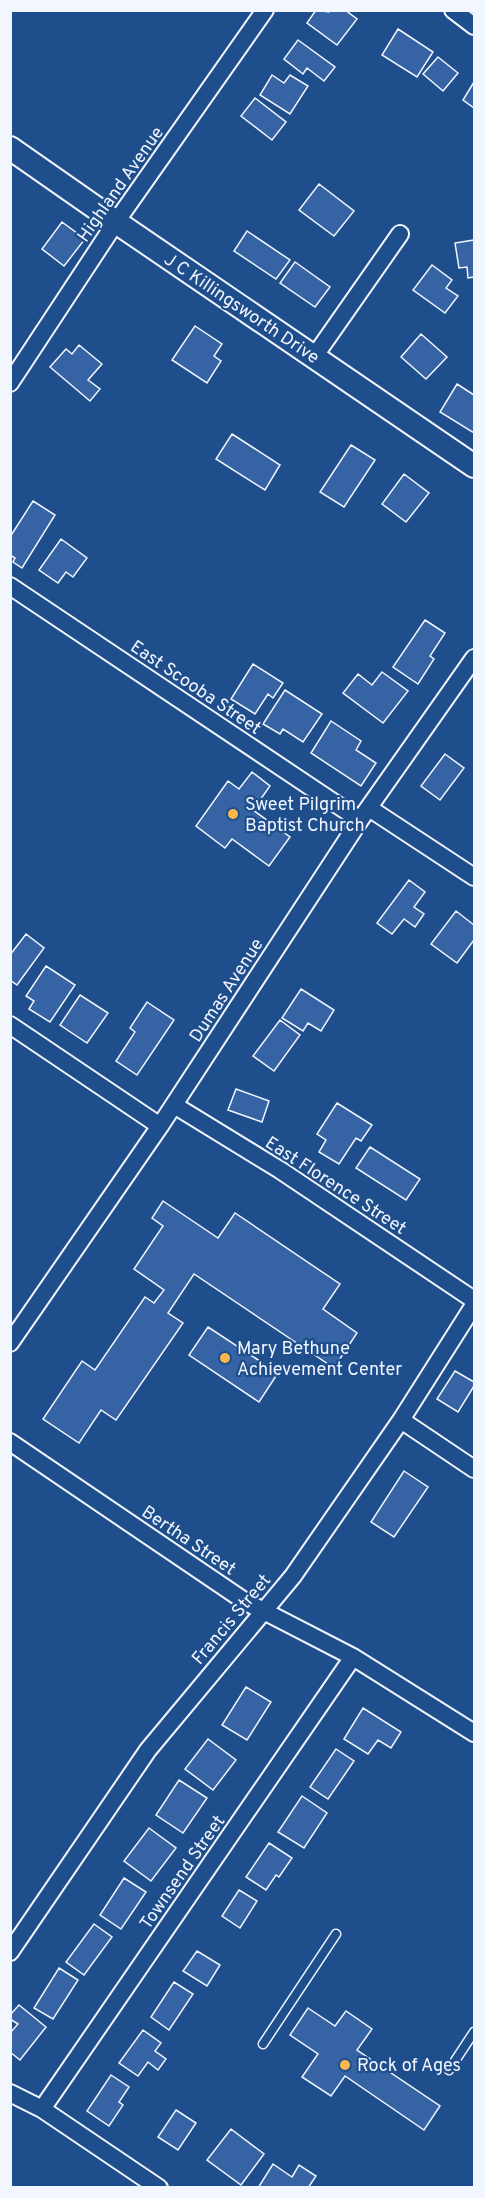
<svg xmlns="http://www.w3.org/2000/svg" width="485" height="2198" viewBox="0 0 485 2198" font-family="Overpass,sans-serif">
<rect width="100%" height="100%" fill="#1f4e8c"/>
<!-- building -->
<path fill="#3563a3" stroke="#f2f6ff" stroke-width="1.5" d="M316,10L329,12L330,10H345L357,19L337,45L307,23Z
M398,29L433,52L417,77L382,55Z
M298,40L335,67L324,81L307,68L303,74L284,59Z
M438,57L458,73L443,91L423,74Z
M272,75L284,83L290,75L308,86L290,114L260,95Z
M474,82V108L463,100Z
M255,98L286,122L272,140L241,116Z
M319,184L354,211L334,236L299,210Z
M62,222L85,239L64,266L42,249Z
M247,231L290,260L276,279L234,251Z
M474,240V277L468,278L467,267L459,268L455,243Z
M295,262L330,287L315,307L280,283Z
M432,265L452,280L446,288L458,296L445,313L413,290Z
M195,326L222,344L214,356L221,361L207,383L172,360Z
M421,334L447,357L426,379L401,357Z
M79,345L102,364L88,380L100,389L90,401L50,367L66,349L72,354Z
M457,384L474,395V433L440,412Z
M232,434L280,465L265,490L216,459Z
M351,445L375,460L344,507L320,492Z
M404,474L429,493L406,522L382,504Z
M33,501L55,515L22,568L13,562L15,558L10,555V537Z
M61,539L87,558L73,577L66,572L58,583L39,570Z
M425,620L445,633L430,656L434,659L418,684L393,667Z
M253,664L283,683L273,698L268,694L255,714L231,699Z
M382,672L408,691L383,723L343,693L358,674L372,685Z
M285,690L322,714L303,742L283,729L280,734L263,724Z
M331,721L361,741L356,750L376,763L361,786L311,753Z
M445,754L464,768L440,800L421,786Z
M252,772L270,786L253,810L290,837L269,866L232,839L225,848L196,826L228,781L239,789Z
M409,880L425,892L414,907L424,914L415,927L404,919L392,934L377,923Z
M456,911L474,925V940L457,963L431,944Z
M26,934L44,948L17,985L10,980V955Z
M46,966L75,985L50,1022L29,1009L34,1001L26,996Z
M301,989L334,1010L321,1031L308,1023L303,1031L282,1018Z
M80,995L108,1013L87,1043L60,1025Z
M147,1002L174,1020L137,1075L116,1061L135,1032L130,1028Z
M280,1020L300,1035L274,1071L253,1056Z
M236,1089L269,1101L262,1122L228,1110Z
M337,1103L372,1125L361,1141L356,1138L339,1164L319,1152L326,1140L317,1134Z
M370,1147L420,1179L406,1200L356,1168Z
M163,1201L218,1238L235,1213L340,1284L323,1309L357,1333L334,1368L194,1274L168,1313L183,1323L116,1420L101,1410L79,1443L43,1419L82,1361L95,1370L145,1297L154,1303L164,1290L134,1269L163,1226L152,1218Z
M208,1327L278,1373L259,1402L189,1355Z
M455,1371L474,1382V1386L458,1412L437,1399Z
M404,1471L428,1487L394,1537L371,1522Z
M246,1687L271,1702L247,1740L222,1725Z
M363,1708L401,1732L391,1748L378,1740L368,1754L344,1739Z
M208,1739L236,1760L213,1790L185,1769Z
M336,1749L354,1761L328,1799L310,1787Z
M179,1780L207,1798L183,1833L156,1815Z
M302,1796L327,1813L304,1848L278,1832Z
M149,1828L176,1848L151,1881L124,1861Z
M269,1843L292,1858L279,1877L276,1875L266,1890L246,1877Z
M124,1878L146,1892L121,1929L100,1915Z
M239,1890L257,1901L240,1928L222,1916Z
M94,1924L112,1937L84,1975L66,1962Z
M197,1951L220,1965L207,1986L183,1971Z
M59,1968L78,1980L53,2019L34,2008Z
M174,1982L193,1994L169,2030L151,2017Z
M19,2005L46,2027L20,2060L10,2052V2033L18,2024L10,2019V2015Z
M308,2008L335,2026L346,2011L372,2029L357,2050L440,2106L424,2130L345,2076L331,2096L302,2077L318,2054L290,2035Z
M143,2030L161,2043L155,2051L166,2059L158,2070L148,2062L138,2076L119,2063Z
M111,2075L129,2087L119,2102L123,2105L109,2126L87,2111Z
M176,2110L196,2123L178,2150L158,2137Z
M231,2129L264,2154L241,2185L207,2160Z
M273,2164L292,2177L299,2165L316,2176L308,2188H258Z"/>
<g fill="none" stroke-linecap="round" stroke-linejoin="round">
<defs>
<path id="service" d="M263,2044L336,1934
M449,2070L474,2032"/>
<path id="minor" d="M453,10L474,26
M314,357L400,234
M10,383L116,222L265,10
M10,586L360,820
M369,808L474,877
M10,1025L160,1126
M174,1105L280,1170L474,1300
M10,1343L160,1126L360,820L474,658
M401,1420L474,1469
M10,1442L246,1602L353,1657L474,1733
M10,1952L148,1750L293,1576L401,1420L474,1305
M10,2093L42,2109L159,2188
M42,2109L353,1657"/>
<path id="secondary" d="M10,148L116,222L474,466"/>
</defs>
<!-- service casing -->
<use href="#service" stroke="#f2f6ff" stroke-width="11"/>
<!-- minor casing -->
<use href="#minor" stroke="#f2f6ff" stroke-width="20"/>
<!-- secondary casing -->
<use href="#secondary" stroke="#f2f6ff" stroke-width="26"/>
<!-- service -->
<use href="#service" stroke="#1f4e8c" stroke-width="8"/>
<!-- minor -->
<use href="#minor" stroke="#1f4e8c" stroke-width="16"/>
<!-- secondary -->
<use href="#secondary" stroke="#1f4e8c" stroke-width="22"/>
</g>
<!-- markers -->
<g fill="#ffb74d" stroke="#1f4e8c" stroke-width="2">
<circle cx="233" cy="814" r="6"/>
<circle cx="225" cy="1358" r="6"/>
<circle cx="345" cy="2065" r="6"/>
</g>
<g text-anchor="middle" stroke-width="4.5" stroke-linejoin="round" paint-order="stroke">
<!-- street labels -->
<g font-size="18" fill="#f2f6ff" stroke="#1f4e8c">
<text transform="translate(120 184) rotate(-55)" y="6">Highland Avenue</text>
<text transform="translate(242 308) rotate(34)" y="6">J C Killingsworth Drive</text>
<text transform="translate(196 687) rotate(34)" y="6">East Scooba Street</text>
<text transform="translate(226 990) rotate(-57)" y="6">Dumas Avenue</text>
<text transform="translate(336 1185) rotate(33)" y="6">East Florence Street</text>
<text transform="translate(189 1540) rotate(34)" y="6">Bertha Street</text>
<text transform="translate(231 1619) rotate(-50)" y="6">Francis Street</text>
<text transform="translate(182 1872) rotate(-55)" y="6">Townsend Street</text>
</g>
<!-- poi labels -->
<g font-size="18" fill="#f2f6ff" stroke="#1f4e8c" text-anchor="start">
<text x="245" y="810">Sweet Pilgrim<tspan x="245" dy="21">Baptist Church</tspan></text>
<text x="237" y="1354">Mary Bethune<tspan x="237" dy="21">Achievement Center</tspan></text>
<text x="357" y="2071">Rock of Ages</text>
</g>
</g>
<!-- border -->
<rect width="485" height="2198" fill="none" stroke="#f2f6ff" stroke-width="24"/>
</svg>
